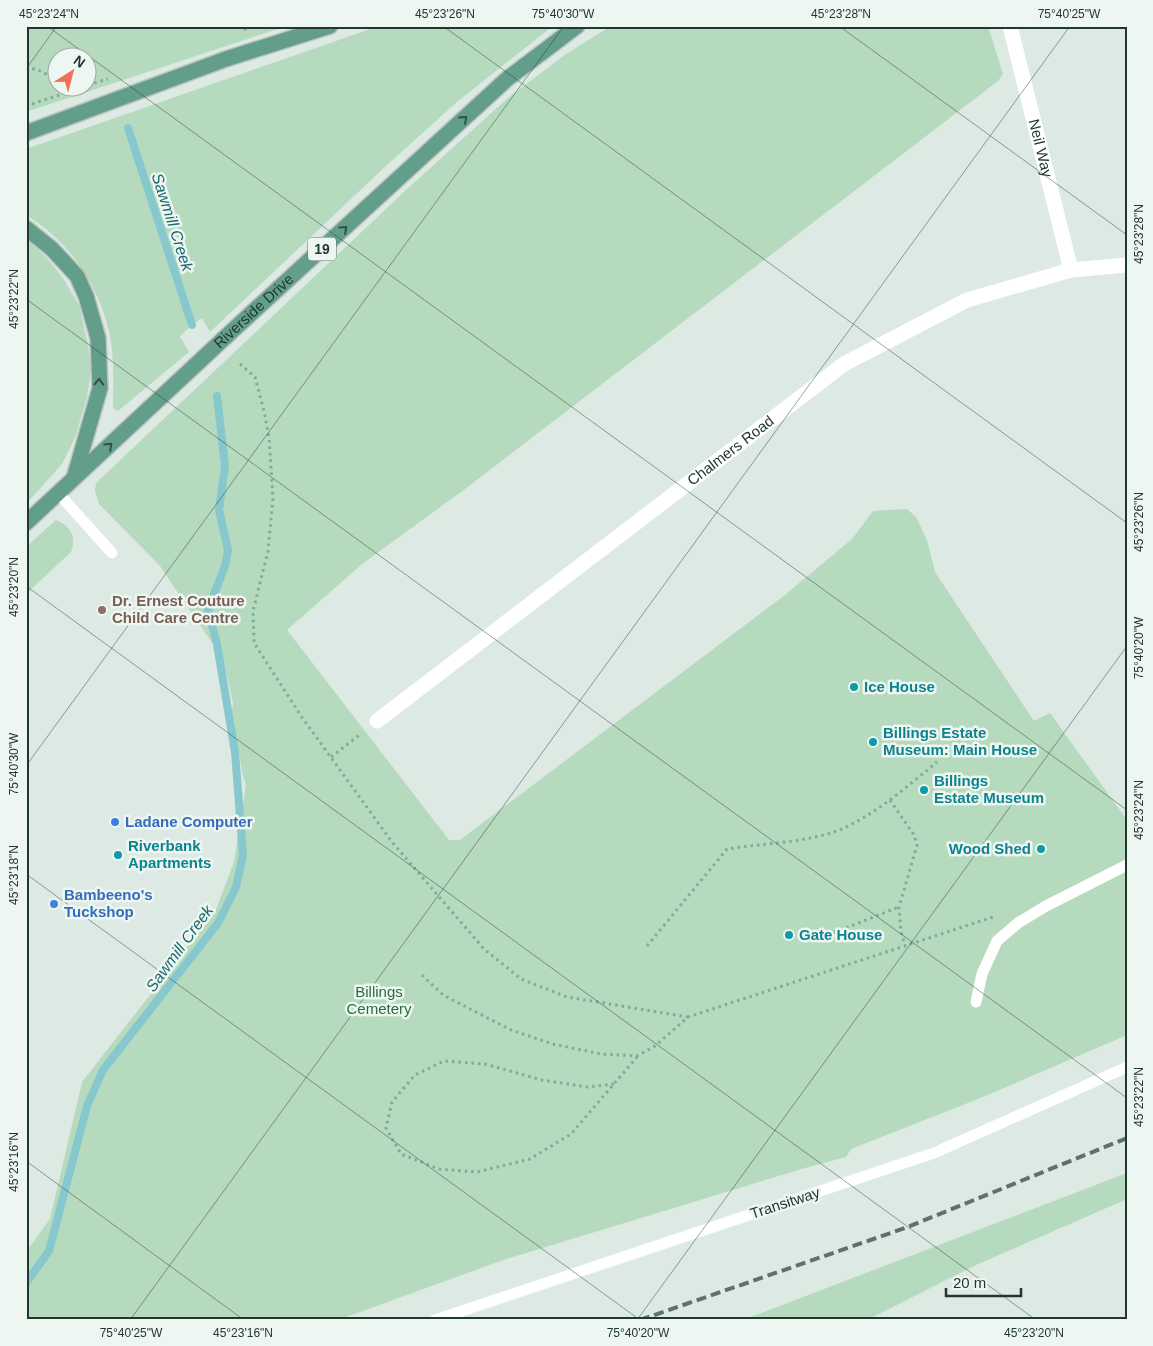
<svg xmlns="http://www.w3.org/2000/svg" width="1153" height="1346" viewBox="0 0 1153 1346" font-family="Arial,sans-serif">
<rect width="100%" height="100%" fill="#dde9e3"/>
<!-- green -->
<path fill="#b6dabd" fill-rule="evenodd" d="M26,26H287L26,112ZM58,58H88V88H58Z
M379,26H553L458,101L387,165L210,332L202,318L192,325L180,336L189,352L118,411L113,408C113,381 115,350 107,324C95,279 66,239 26,215V149Z
M611,26H988L1003,74L998,81L465,489L362,564L287,630L449,840H460L785,595L852,539L873,511L907,509L916,517L927,540L935,572L1034,721L1050,713L1127,820V1035L983,1097L851,1149L846,1157L805,1168L506,1259L338,1320H26V1252L50,1219L82,1082L215,912L234,862L246,785L242,772L232,711L233,703L223,659L160,566L99,504L95,491L96,483L407,189L509,97L566,54Z
M26,239L46,257L63,278L79,305L88,344L91,370L87,397L75,438L62,464L26,504Z
M56,520C71,526 77,537 71,552L26,594V547Z
M1127,1173V1199L976,1265L867,1320H743Z"/>
<g fill="none" stroke-linecap="round" stroke-linejoin="round">
<!-- stream -->
<path stroke="#86c8ce" stroke-width="8" d="M128,128L192,325
M26,1283L49,1251L87,1106L103,1070L218,923L236,887L243,855L235,752L217,644L208,610L225,566L228,550L219,510L225,466L217,396"/>
<defs>
<g id="primary">
<path d="M26,133L226,59L330,26"/>
<path d="M26,228L52,249L77,276L86,296L98,338L100,388L74,478"/>
<path id="s3" d="M26,523L232,331L507,79L577,26"/>
</g>
</defs>
<!-- primary casing -->
<use href="#primary" stroke="#bcc3c1" stroke-width="18"/>
<!-- path -->
<path stroke="#7eac9a" stroke-width="3" stroke-dasharray="2.5 4" stroke-linecap="butt" d="M244,30L250,26
M26,67L38,70L58,80
M88,85L108,79
M26,106L81,88
M240,364L255,377L264,411L269,437L273,498L268,551L253,611L254,643L301,716L392,842L484,949L521,979L567,997L688,1017
M331,757L362,733
M890,800L914,835L917,845L899,907L901,932L905,945
M828,935L899,907
M647,946L727,849C763,843 810,843 844,828C878,812 908,786 937,762
M422,975L443,995L511,1030L553,1044L601,1054L637,1056L655,1046L688,1017L996,916
M614,1084L588,1087L542,1080L485,1064L444,1061L415,1075L392,1102L386,1128L401,1154L439,1169L477,1172L530,1159L571,1134L637,1057"/>
<!-- service -->
<path stroke="#fff" stroke-width="11" d="M58,493L112,553
M976,1002L982,974L997,941L1018,923L1046,906L1127,865
M435,1320L934,1153L1127,1067"/>
<!-- minor -->
<g stroke="#fff" stroke-width="15">
<path id="s1" d="M1010,26L1071,270"/>
<path id="s2" d="M377,721L844,364L967,300L1071,270L1127,265"/>
</g>
<!-- primary -->
<use href="#primary" stroke="#639e8a" stroke-width="15"/>
<!-- rail -->
<path stroke="#5a746b" stroke-width="4" stroke-dasharray="10 5" stroke-linecap="butt" d="M640,1320L905,1228L1127,1138"/>
</g>
<!-- one-way arrows -->
<defs><path id="oneway-chevron" d="M-2-3.5L2.5 0L-2 3.5" fill="none" stroke-width="1.6" stroke-linecap="round" stroke-linejoin="round" transform="scale(1.25)"/></defs>
<g stroke="#315246">
<use href="#oneway-chevron" transform="translate(464 119) rotate(-42)"/>
<use href="#oneway-chevron" transform="translate(344 229) rotate(-42)"/>
<use href="#oneway-chevron" transform="translate(99 382) rotate(-89)"/>
<use href="#oneway-chevron" transform="translate(109 446) rotate(-43)"/>
</g>
<!-- ticks -->
<path fill="none" stroke="#203830" stroke-width="1" stroke-opacity="0.45" d="M47,26L1127,810M443,26L1127,523M839,26L1127,235M26,69L57,26M26,299L1127,1098M26,586L1036,1320M26,766L564,26M26,874L640,1320M26,1161L244,1320M130,1320L1070,26M637,1320L1127,646"/>
<!-- markers -->
<circle fill="#8d6e63" stroke="#eef6f1" stroke-width="2" cx="102" cy="610" r="5"/>
<g fill="#0f9aa8" stroke="#eef6f1" stroke-width="2">
<circle cx="854" cy="687" r="5"/>
<circle cx="873" cy="742" r="5"/>
<circle cx="924" cy="790" r="5"/>
<circle cx="1041" cy="849" r="5"/>
<circle cx="118" cy="855" r="5"/>
<circle cx="789" cy="935" r="5"/>
</g>
<g fill="#3f7fe0" stroke="#eef6f1" stroke-width="2">
<circle cx="115" cy="822" r="5"/>
<circle cx="54" cy="904" r="5"/>
</g>
<g text-anchor="middle" stroke-width="5" stroke-linejoin="round" paint-order="stroke">
<!-- shield labels -->
<rect fill="#eef6f1" stroke="#5e716a" stroke-width="1" x="308" y="237.5" width="28" height="23" rx="4"/>
<g font-size="14" font-weight="bold" fill="#203830">
<text x="322" y="254">19</text>
</g>
<!-- street labels -->
<g font-size="15" fill="#203830" stroke="#eef6f1">
<text dy="5" stroke="none"><textPath href="#s1" startOffset="126">Neil Way</textPath></text>
<text dy="5" stroke="none"><textPath href="#s3" startOffset="311">Riverside Drive</textPath></text>
<text dy="5" stroke="none"><textPath href="#s2" startOffset="445">Chalmers Road</textPath></text>
<text transform="translate(785 1203) rotate(-18)" y="5">Transitway</text>
</g>
<!-- education labels -->
<g font-size="15" font-weight="bold" fill="#785e54" stroke="#eef6f1" text-anchor="start">
<text x="112" y="606">Dr. Ernest Couture<tspan x="112" dy="17">Child Care Centre</tspan></text>
</g>
<!-- culture labels -->
<g font-size="15" font-weight="bold" fill="#0d838f" stroke="#eef6f1" text-anchor="start">
<text x="864" y="692">Ice House</text>
<text x="883" y="738">Billings Estate<tspan x="883" dy="17">Museum: Main House</tspan></text>
<text x="934" y="786">Billings<tspan x="934" dy="17">Estate Museum</tspan></text>
<text x="128" y="851">Riverbank<tspan x="128" dy="17">Apartments</tspan></text>
<text x="1031" y="854" text-anchor="end">Wood Shed</text>
<text x="799" y="940">Gate House</text>
</g>
<!-- shop labels -->
<g font-size="15" font-weight="bold" fill="#366cbe" stroke="#eef6f1" text-anchor="start">
<text x="125" y="827">Ladane Computer</text>
<text x="64" y="900">Bambeeno's<tspan x="64" dy="17">Tuckshop</tspan></text>
</g>
<!-- park labels -->
<g font-size="15" fill="#2b6d40" stroke="#eef6f1">
<text x="379" y="997">Billings<tspan x="379" dy="17">Cemetery</tspan></text>
</g>
<!-- water labels -->
<g font-size="16" font-style="italic" fill="#1c6971" stroke="#eef6f1">
<text transform="translate(173 222) rotate(72)" y="6">Sawmill Creek</text>
<text transform="translate(179 948) rotate(-54)" y="6">Sawmill Creek</text>
</g>
</g>
<!-- border -->
<rect width="1153" height="1346" fill="none" stroke="#eef6f1" stroke-width="55"/>
<!-- north arrow -->
<g transform="translate(72 72) rotate(36)"><circle r="24" fill="#eef6f1" stroke="#9caaa4"/>
<path d="M0-4L9 19L0 12L-9 19Z" fill="#ee7056"/>
<text y="-8" font-size="14" font-weight="bold" text-anchor="middle" fill="#203830">N</text>
</g>
<!-- scale -->
<path d="M946 1288v8h75v-8" fill="none" stroke="#203830" stroke-width="2.5"/>
<text x="953" y="1288" font-size="15" fill="#203830" stroke="#eef6f1" stroke-width="4" paint-order="stroke">20 m</text>
<rect x="28" y="28" width="1098" height="1290" fill="none" stroke="#203830" stroke-width="2"/>
<g font-size="12" text-anchor="middle" fill="#203830">
<text x="49" y="18">45°23'24"N</text>
<text x="445" y="18">45°23'26"N</text>
<text x="563" y="18">75°40'30"W</text>
<text x="841" y="18">45°23'28"N</text>
<text x="1069" y="18">75°40'25"W</text>
<text transform="translate(1139 234) rotate(-90)" y="4">45°23'28"N</text>
<text transform="translate(14 299) rotate(-90)" y="4">45°23'22"N</text>
<text transform="translate(1139 522) rotate(-90)" y="4">45°23'26"N</text>
<text transform="translate(14 587) rotate(-90)" y="4">45°23'20"N</text>
<text transform="translate(1139 648) rotate(-90)" y="4">75°40'20"W</text>
<text transform="translate(14 764) rotate(-90)" y="4">75°40'30"W</text>
<text transform="translate(1139 810) rotate(-90)" y="4">45°23'24"N</text>
<text transform="translate(14 875) rotate(-90)" y="4">45°23'18"N</text>
<text transform="translate(1139 1097) rotate(-90)" y="4">45°23'22"N</text>
<text transform="translate(14 1162) rotate(-90)" y="4">45°23'16"N</text>
<text x="131" y="1337">75°40'25"W</text>
<text x="243" y="1337">45°23'16"N</text>
<text x="638" y="1337">75°40'20"W</text>
<text x="1034" y="1337">45°23'20"N</text>
</g>
</svg>
